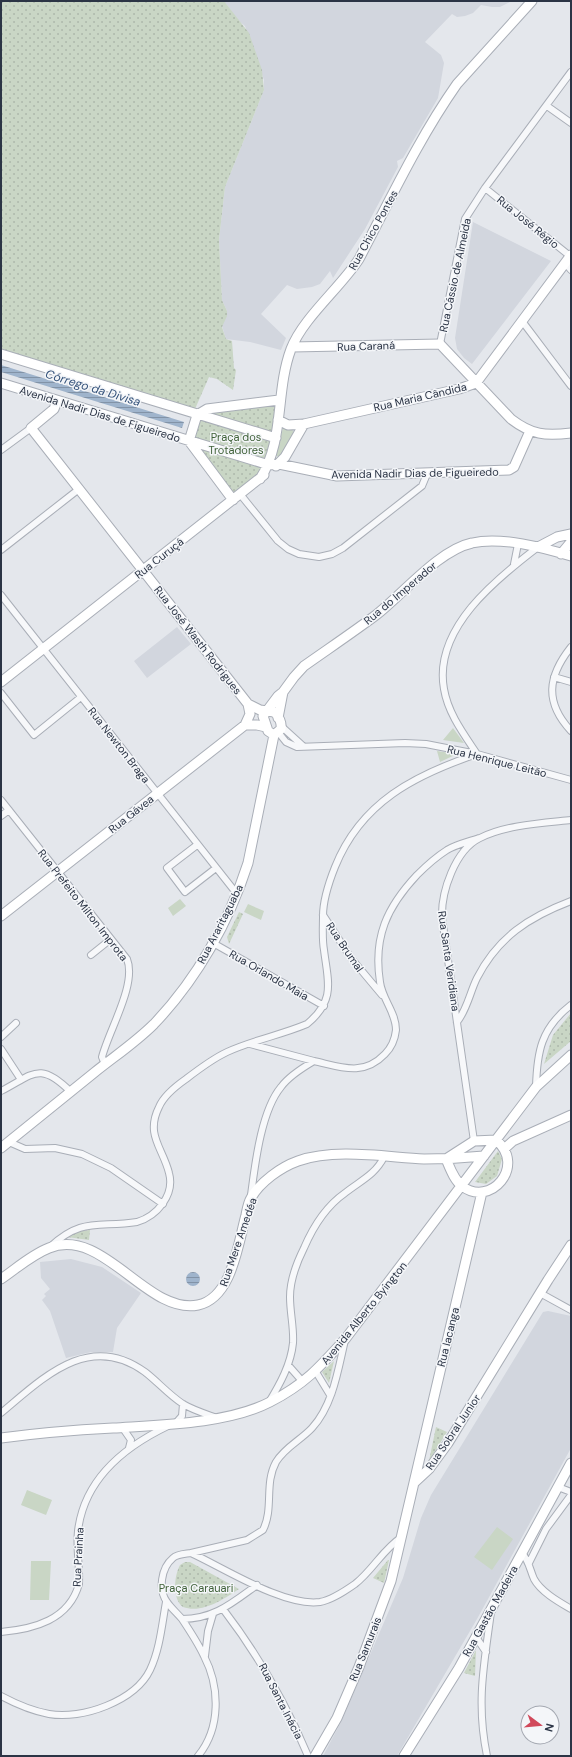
<svg xmlns="http://www.w3.org/2000/svg" width="572" height="1757" viewBox="0 0 572 1757" font-family="'DM Sans',sans-serif">
<defs>
<pattern id="park-dots" width="8" height="8" patternUnits="userSpaceOnUse"><rect width="8" height="8" fill="#c9d6c5"/><path d="M2 2h.1M6 6h.1" fill="none" stroke="#adb8ab" stroke-width="1.8" stroke-linecap="round"/></pattern>
<pattern id="water-rules" width="6" height="5" patternUnits="userSpaceOnUse"><rect width="6" height="5" fill="#9fb4cc"/><path d="M0 2.5h6" fill="none" stroke="#8293a7"/></pattern>
</defs>
<rect width="100%" height="100%" fill="#e4e7ec"/>
<!-- built -->
<path fill="#d2d6de" d="M224,1H512L500,7H492L481,5L473,13L465,16L457,17L452,14L425,42L441,55L444,63L438,98L403,158L397,161L398,167L365,229L333,278L330,271L320,284L312,287L297,289L287,285L261,314L286,338L281,350L250,342L226,339L222,326L227,311L222,300L219,240L225,187L264,90V80L245,26L239,21Z
M473,222L551,261L472,364L464,358L457,349L455,338Z
M177,627L191,644L147,678L134,661Z
M71,1259L102,1267L141,1293L117,1328L113,1352H91L66,1358L50,1311L42,1300L46,1296L44,1294L50,1289L41,1278L40,1262Z
M548,1311L571,1316V1448L477,1619L397,1756H323L342,1720L403,1578L421,1518L431,1495L543,1312Z"/>
<!-- grass -->
<path fill="#c9d6c5" d="M283,428H291L295,434L281,457L276,456Z
M453,728L464,743L443,740Z
M437,751L457,754L440,762Z
M180,899L186,906L173,916L168,908Z
M248,904L264,911L261,920L244,912Z
M27,1490L52,1500L46,1515L21,1505Z
M497,1527L513,1539L492,1570L474,1557Z
M31,1561H51L49,1600H30Z"/>
<!-- park -->
<path fill="url(#park-dots)" d="M1,1H224L249,33L262,70L264,90L225,187L219,240L222,300L227,311V316L222,327L226,339L232,341L234,368L236,370L233,390L217,379L209,377L195,409L1,349Z
M277,403L274,435L259,475L233,495L199,452L193,438L199,418L205,414Z
M239,912L243,914L229,944L227,937Z
M571,1013V1041L544,1064L553,1035Z
M498,1151L502,1159L497,1176L486,1184L475,1182Z
M90,1230L89,1240L67,1237V1235L73,1232Z
M334,1361L329,1383L322,1372Z
M436,1427L447,1432L429,1461Z
M388,1560H389L384,1583L373,1578Z
M185,1562H190L239,1589C224,1599 202,1614 183,1607C172,1599 174,1576 180,1565Z
M476,1650L475,1676L464,1673L465,1671Z"/>
<!-- water -->
<path fill="url(#water-rules)" d="M1,365L184,422L182,428L1,372Z
M186 1279a7 7 0 1 1 14 0a7 7 0 1 1-14 0Z"/>
<g fill="none" stroke-linecap="round" stroke-linejoin="round">
<defs>
<path id="street" d="M547,106L571,123
M485,188L570,256
M565,263L571,270
M522,321L571,386
M440,344L465,219L485,188L571,72
M1,450L31,428
M240,494L278,541L288,549L299,554L319,557L332,554L343,548L422,486L427,474
M1,550L79,489
M514,564L518,544
M1,595L237,894
M571,647C548,676 544,702 571,731
M554,677L571,682
M1,693L34,735L81,697
M281,726L303,746
M278,732L286,742L297,747L405,743L426,744L477,754L571,780
M1,800L127,959C137,984 109,1030 102,1057L105,1064
M1,816L9,810
M197,845L167,868L185,892L216,868
M323,915L351,958L382,995
M213,943L324,1006
M91,955L111,939
M457,1022C467,1010 470,992 477,978C498,937 529,917 571,901
M1,1037L16,1023
M250,1044L314,1061
M1,1049L20,1078
M536,1087C537,1052 541,1028 571,1005
M1,1091C33,1075 39,1060 71,1092
M474,1141L442,918C441,892 455,850 480,838C505,825 543,823 571,820
M9,1142L25,1149L55,1148L82,1154L111,1168L163,1204
M251,1195C255,1165 261,1111 281,1087C289,1076 302,1068 314,1061C341,1067 363,1077 385,1054C391,1048 395,1039 396,1030C396,1012 382,999 380,982C373,937 387,907 417,875C426,866 436,857 447,850C457,844 468,842 479,838
M50,1247C82,1217 98,1228 137,1222C157,1216 175,1195 169,1173C163,1148 145,1135 159,1107C164,1095 176,1086 186,1079C199,1069 212,1059 227,1052C253,1040 281,1035 307,1024C336,1000 328,982 324,950C322,939 323,927 323,916C323,899 329,882 335,867C361,802 415,775 477,754C463,733 448,713 444,689C433,629 496,579 538,547
M540,1293L571,1310
M288,1365L303,1382
M316,1372L330,1395
M269,1402C280,1384 291,1364 293,1343C294,1328 290,1313 290,1297C290,1280 296,1264 304,1248C313,1227 325,1207 345,1193C360,1181 375,1175 384,1157
M1,1413C43,1378 89,1331 145,1372C158,1382 169,1395 183,1404C193,1410 206,1414 217,1418
M175,1424L182,1416L183,1404
M122,1427L131,1440L129,1448
M558,1487L571,1492
M191,1553L247,1540L263,1530C274,1508 264,1484 276,1462C285,1447 301,1440 312,1428C333,1405 338,1370 345,1340
M522,1553C529,1561 530,1570 534,1579C541,1592 559,1602 571,1609
M529,1563L546,1529L571,1495
M257,1585C232,1603 214,1619 182,1619C177,1613 171,1608 167,1602C158,1590 161,1568 173,1558C177,1554 185,1554 191,1553C224,1568 284,1607 320,1602C332,1600 345,1591 355,1584C373,1570 383,1549 402,1537
M223,1609C259,1656 285,1701 308,1756
M182,1619C190,1631 198,1643 204,1656C220,1687 221,1728 198,1756
M1,1632C34,1629 69,1620 79,1584C80,1566 76,1549 78,1531C84,1480 124,1447 168,1426
M476,1637L486,1652
M205,1656L208,1631L213,1614
M1,1696C16,1704 32,1711 49,1714C82,1720 135,1701 150,1670C160,1649 162,1624 166,1602
M487,1756C476,1703 484,1665 491,1612"/>
<path id="secondary" d="M292,347L440,344L511,419C532,435 545,436 571,433
M1,354L276,438
M1,383L269,465L279,464L337,476L509,470L514,467L530,431
M57,401L54,409L31,428L248,704L260,710L274,712C279,716 282,723 281,729L274,735
M278,420L288,425L304,424L459,389L476,383L571,255
M276,466L285,457L304,424
M260,479C285,440 275,392 291,349C303,318 340,288 359,259C390,200 419,138 457,84L532,1
M233,500L189,441L197,415L207,409L279,400
M538,547L557,537L571,534
M561,554L571,542
M1,682L264,475
M278,718L283,692
M245,725L250,714L248,704
M274,735L268,731L263,716L278,696L283,692L294,677L304,666C328,649 352,633 376,615C403,594 439,550 472,543C501,536 544,548 571,556
M1,916L245,725H257L266,727
M496,1140C527,1166 490,1208 462,1186C454,1180 450,1168 446,1159L474,1141Z
M1,1148C32,1123 64,1097 95,1072C115,1056 136,1042 154,1024C197,979 229,922 248,863L274,735
M504,1149L513,1141L571,1115
M1,1279C16,1269 31,1255 49,1248C103,1226 147,1315 198,1305C232,1298 238,1244 246,1215C247,1210 248,1203 251,1198C260,1182 281,1167 298,1161C335,1148 385,1157 424,1159C444,1159 464,1158 484,1156
M1,1438C38,1433 75,1430 113,1428C159,1425 228,1424 270,1402C305,1384 320,1367 346,1338L536,1087L571,1055
M415,1482L429,1469L448,1443L548,1280L571,1245
M315,1756L337,1718L359,1667L391,1581L482,1192
M404,1756L459,1668L571,1463"/>
</defs>
<!-- street casing -->
<use href="#street" stroke="#a9aeb7" stroke-width="8"/>
<!-- secondary casing -->
<use href="#secondary" stroke="#a9aeb7" stroke-width="11"/>
<!-- street -->
<use href="#street" stroke="#f7f8fa" stroke-width="6"/>
<!-- secondary -->
<use href="#secondary" stroke="#fff" stroke-width="9"/>
</g>
<g text-anchor="middle" stroke-width="3" stroke-linejoin="round" paint-order="stroke">
<!-- street labels -->
<g font-size="11" fill="#2b3445" stroke="#f4f6f9">
<text transform="translate(528 222) rotate(39)" y="4">Rua José Régio</text>
<text transform="translate(373 230) rotate(-61)" y="4">Rua Chico Pontes</text>
<text transform="translate(455 275) rotate(-78)" y="4">Rua Cássio de Almeida</text>
<text transform="translate(366 346) rotate(-2)" y="4">Rua Caraná</text>
<text transform="translate(420 397) rotate(-13)" y="4">Rua Maria Cândida</text>
<text transform="translate(100 414) rotate(17)" y="4">Avenida Nadir Dias de Figueiredo</text>
<text transform="translate(415 473) rotate(-1)" y="4">Avenida Nadir Dias de Figueiredo</text>
<text transform="translate(159 558) rotate(-38)" y="4">Rua Curuçá</text>
<text transform="translate(400 593) rotate(-40)" y="4">Rua do Imperador</text>
<text transform="translate(198 640) rotate(52)" y="4">Rua José Wasth Rodrigues</text>
<text transform="translate(119 745) rotate(52)" y="4">Rua Newton Braga</text>
<text transform="translate(497 761) rotate(14)" y="4">Rua Henrique Leitão</text>
<text transform="translate(131 814) rotate(-38)" y="4">Rua Gávea</text>
<text transform="translate(83 905) rotate(52)" y="4">Rua Prefeito Milton Improta</text>
<text transform="translate(220 924) rotate(-63)" y="4">Rua Araritaguaba</text>
<text transform="translate(345 947) rotate(56)" y="4">Rua Brumal</text>
<text transform="translate(449 961) rotate(82)" y="4">Rua Santa Veridiana</text>
<text transform="translate(269 975) rotate(30)" y="4">Rua Orlando Maia</text>
<text transform="translate(238 1242) rotate(-71)" y="4">Rua Mere Amedéa</text>
<text transform="translate(364 1313) rotate(-51)" y="4">Avenida Alberto Byington</text>
<text transform="translate(448 1337) rotate(-76)" y="4">Rua Iacanga</text>
<text transform="translate(453 1432) rotate(-56)" y="4">Rua Sobral Junior</text>
<text transform="translate(78 1557) rotate(-87)" y="4">Rua Prainha</text>
<text transform="translate(490 1611) rotate(-61)" y="4">Rua Gastão Madeira</text>
<text transform="translate(365 1649) rotate(-68)" y="4">Rua Samurais</text>
<text transform="translate(281 1701) rotate(63)" y="4">Rua Santa Inácia</text>
</g>
<!-- park labels -->
<g font-size="11" fill="#3f6138" stroke="#f4f6f9">
<text x="236" y="441">Praça dos<tspan x="236" dy="13">Trotadores</tspan></text>
<text x="196" y="1592">Praça Carauari</text>
</g>
<!-- water labels -->
<g font-size="12" font-style="italic" fill="#34527a" stroke="#f4f6f9">
<text transform="translate(93 388) rotate(17)" y="4">Córrego da Divisa</text>
</g>
</g>
<!-- border -->
<rect width="572" height="1757" fill="none" stroke="#2b3445" stroke-width="4"/>
<!-- north arrow -->
<g transform="translate(540 1725) rotate(106)"><circle r="19" fill="#f4f6f9" stroke="#a4a8b1"/>
<path d="M0-3L7 15L0 10L-7 15Z" fill="#d1495b"/>
<text y="-6" font-size="11" font-weight="bold" text-anchor="middle" fill="#2b3445">N</text>
</g>
</svg>
